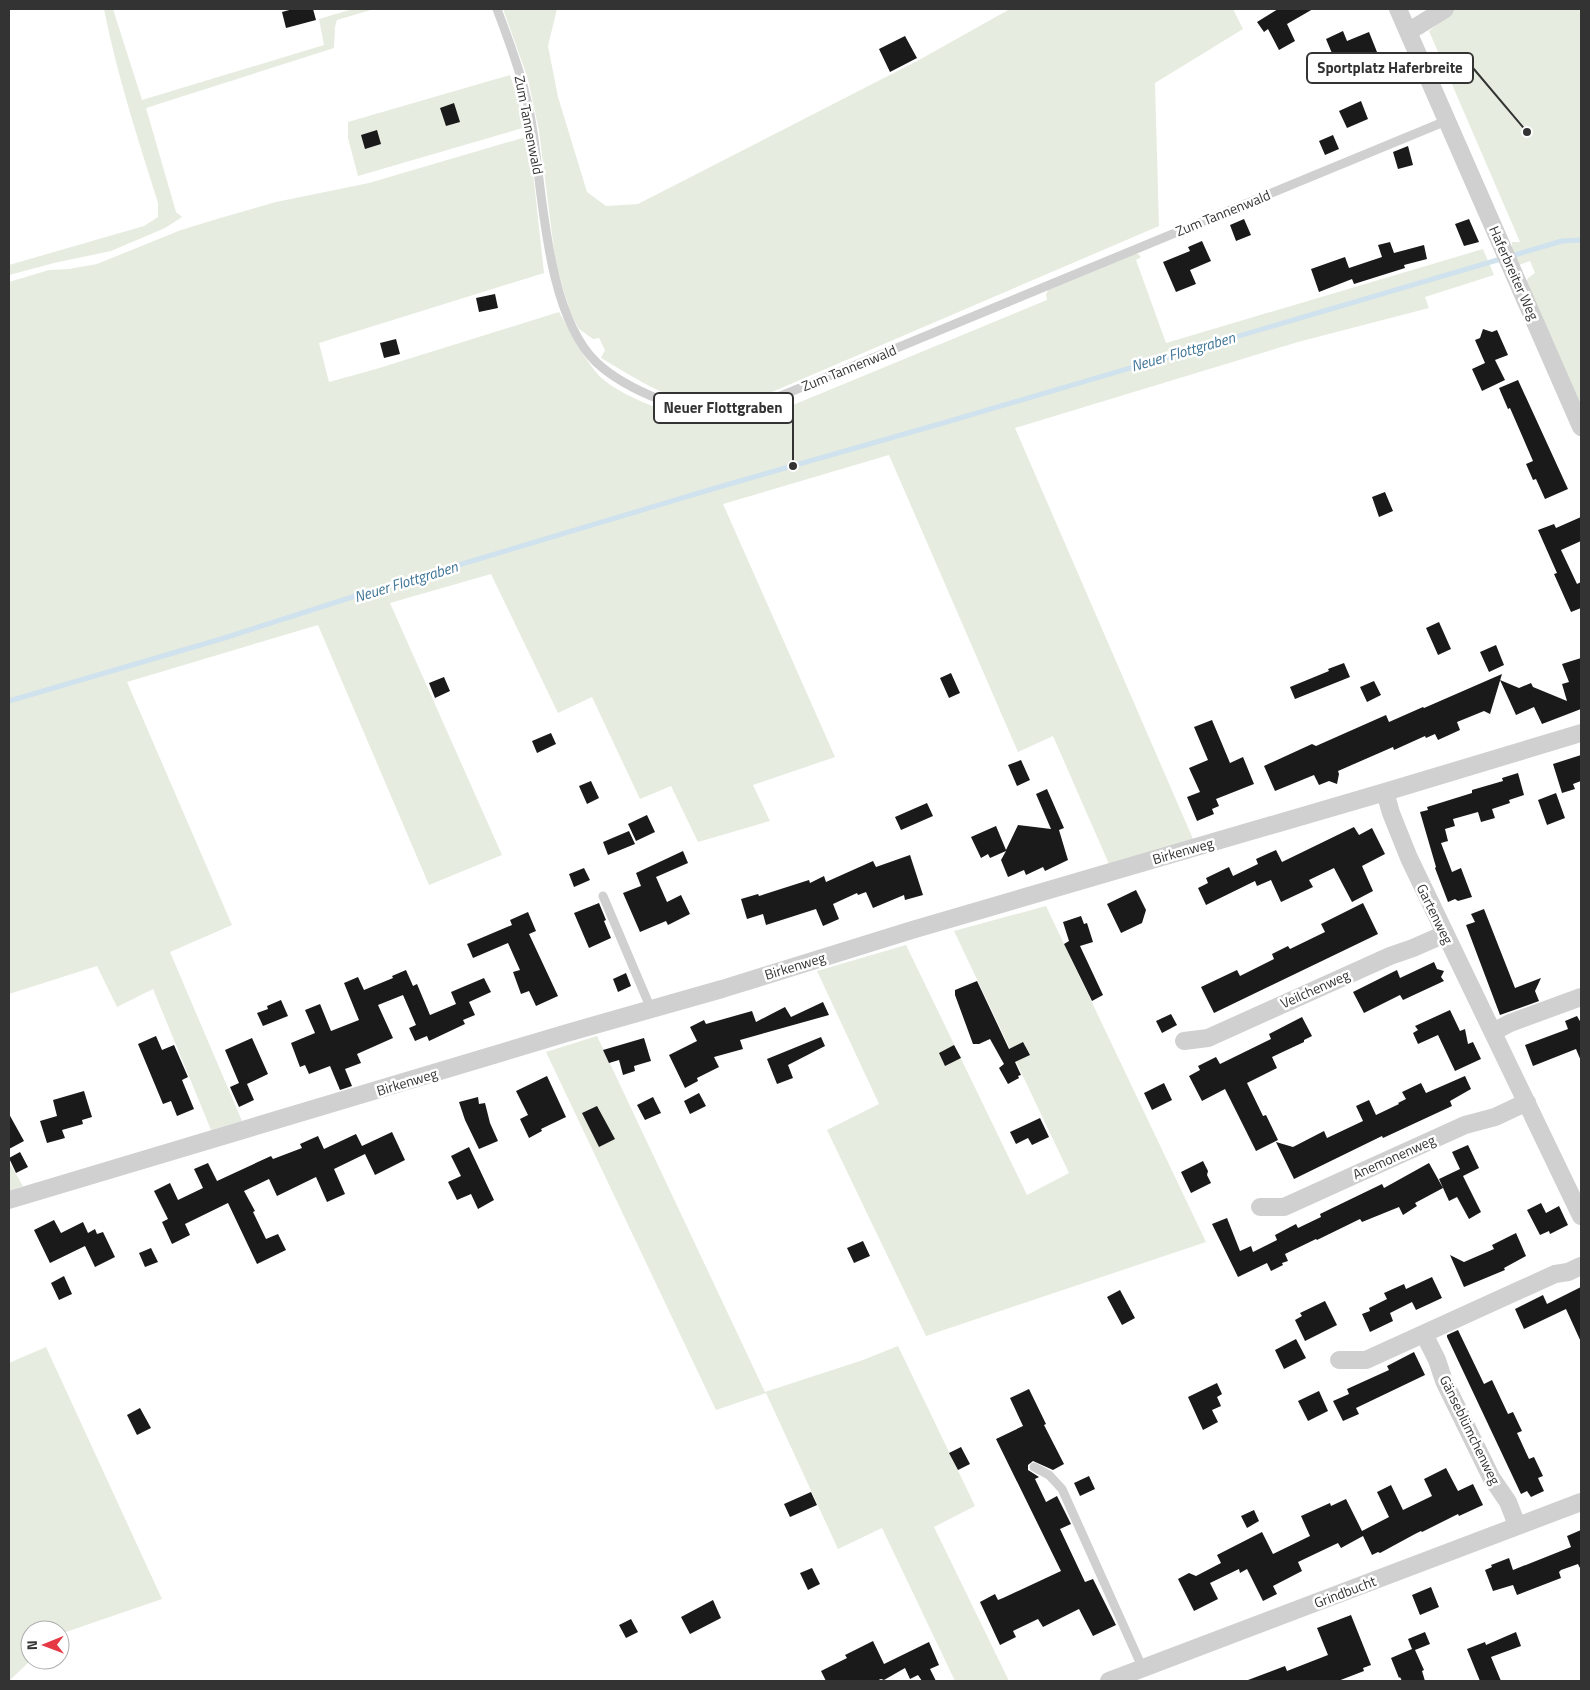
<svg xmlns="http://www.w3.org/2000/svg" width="1590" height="1690" viewBox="0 0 1590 1690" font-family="'Titillium Web',sans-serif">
<rect width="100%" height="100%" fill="#fff"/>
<!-- green -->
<path fill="#e6ecdf" d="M104,9H113L142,100L324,45L319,19L353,9H374L337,20L335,27L334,48L146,108L176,212L182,217L165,228L111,251L54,263L9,275V265L144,226L158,217V203C138,139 117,75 104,9Z
M503,9H557L548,46L558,97L587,192L606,206L638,204L919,60L1010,9H1233L1243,29L1155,83L1159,226L730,410C721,409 712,409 703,407C666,398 633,377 601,358L605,350L599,338L593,339L579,329L571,314L556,266L539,131L528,79Z
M1456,9H1581V411L1526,283L1528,278L1535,273L1530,261L1519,265L1512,248V242H1520L1429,31Z
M510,75L526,127L358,176L348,138V122Z
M529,136L544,273L319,343L329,382L376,369L559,312C570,332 581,353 595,371C614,396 685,421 716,421C737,421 756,417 776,412L1047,300L1046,295L1048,290L1132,254H1138L1141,257L1136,260L1166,343L1483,249L1494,275L1425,297L1429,308L1298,342L1015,428L1193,839L1109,864L1053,736L1018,752L889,455L723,504L835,757L753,785L770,821L698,842L671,786L640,799L592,697L558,713L491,574L390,603L502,855L429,885L318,625L127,682L232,925L170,952L242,1121L211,1130L153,989L117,1007L97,966L9,994V282L49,270L69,269L97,264L181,230L217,219L276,202L369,183Z
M1046,906L1206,1242L926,1336L827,1130L879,1104L817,971L906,945L1027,1195L1069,1173L954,931Z
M597,1036L765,1392L863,1360L898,1346L975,1506L934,1527L1009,1681H955L882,1528L838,1549L766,1393L716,1410L546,1052Z
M9,1162L23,1186L9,1191Z
M46,1347L162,1599L60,1634V1630H30L31,1660L9,1681V1363Z"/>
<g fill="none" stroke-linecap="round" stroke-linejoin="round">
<!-- stream -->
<path stroke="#cfe2ee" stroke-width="5" d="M9,701L221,639L368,592L719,487L943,423L1562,241L1581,240"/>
</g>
<!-- building -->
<path fill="#1a1a1a" d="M293,9H313L316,20L286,28L282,12Z
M1278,9H1313L1287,24L1295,41L1279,50L1268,29L1264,32L1257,22Z
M1343,31L1347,41L1369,32L1377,52L1339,70L1326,39Z
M905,36L917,58L890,72L879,49Z
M1361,101L1368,119L1347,128L1339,111Z
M454,103L460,122L446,126L440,108Z
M377,130L381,144L365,149L361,135Z
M1333,135L1339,149L1325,155L1319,141Z
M1408,146L1413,165L1398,169L1393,152Z
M1244,219L1251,235L1236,241L1230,225Z
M1469,219L1479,242L1464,246L1455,224Z
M1202,241L1211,261L1190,270L1196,284L1176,292L1163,262L1190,251L1188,247Z
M1390,242L1394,253L1424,245L1427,259L1404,265L1405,268L1354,284L1352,279L1319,292L1311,269L1345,257L1349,268L1382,257L1378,245Z
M495,294L498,308L479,312L476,298Z
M1483,329L1492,332L1497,330L1508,355L1495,360L1505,380L1482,391L1472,369L1485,363L1475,340L1480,338Z
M396,339L400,354L384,358L380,343Z
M1518,380L1568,489L1545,499L1536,479L1533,480L1526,464L1533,461L1510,408L1508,409L1499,388Z
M1385,492L1393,511L1379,517L1372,497Z
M1581,517V541L1561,550L1577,584L1581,582V608L1571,612L1554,574L1557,573L1538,530L1554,524L1556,528Z
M1439,622L1451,649L1438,655L1426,628Z
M1496,645L1504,665L1489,672L1480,652Z
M1581,658V709L1542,724L1534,707L1516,715L1500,680L1519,688L1531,683L1533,687L1567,701L1562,684L1569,682L1562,664Z
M1344,663L1350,677L1295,699L1290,687L1329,671L1328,669Z
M951,673L960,693L949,698L940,678Z
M1502,674L1490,714L1484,711L1457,722L1460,730L1438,740L1435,734L1426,738L1425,736L1394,750L1393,747L1338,771L1339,774L1337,784L1329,781L1319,785L1314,775L1275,791L1264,766L1312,744L1316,746L1386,715L1389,722L1423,707L1424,708Z
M444,677L450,691L435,698L429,683Z
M1374,681L1381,695L1367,702L1360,687Z
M1212,720L1230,763L1243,757L1254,784L1216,799L1219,806L1212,809L1214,814L1197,821L1187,797L1200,792L1189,768L1208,760L1194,727Z
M551,733L556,744L537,753L532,741Z
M1581,755V781L1573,784L1575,789L1562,793L1553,764Z
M1021,760L1030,780L1017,786L1008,765Z
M1518,773L1524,795L1509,800L1510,803L1492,809L1495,818L1481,822L1478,812L1453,819L1455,826L1445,829L1448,841L1441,843L1452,872L1461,868L1472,897L1458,901L1455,899L1448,902L1435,868L1436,867L1420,812L1428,810L1427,807L1472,793V790L1503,781L1502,778Z
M591,781L599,798L587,804L579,786Z
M1047,789L1064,828L1059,830L1068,860L1045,871L1043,867L1026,875L1024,870L1008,877L1001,860L1006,851L990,858L988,854L981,858L971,837L996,826L1006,850L1018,825L1051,829L1036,794Z
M1556,793L1565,818L1547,825L1538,800Z
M927,803L933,816L901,830L895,817Z
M647,815L655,832L636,841L628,824Z
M1354,827L1359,835L1372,828L1385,854L1362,866L1373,891L1352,902L1334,868L1309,880L1313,887L1281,902L1271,880L1257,886L1255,881L1206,905L1198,888L1208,883L1206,878L1229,867L1233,876L1258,864L1256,859L1276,850L1282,862Z
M629,831L635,844L608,855L603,842Z
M683,851L688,863L656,877L667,902L681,895L690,914L668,925L666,921L640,932L623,893L641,886L636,873Z
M910,855L923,895L905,900L904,895L873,908L866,892L858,895L857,893L833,904L839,919L823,926L816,909L766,925L763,914L747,919L741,899L758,894L759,896L809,880L810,883L824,876L826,882L873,861L876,867Z
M584,868L590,880L574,887L569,874Z
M1136,890L1146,910L1142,923L1121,933L1107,904Z
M599,903L606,920L604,921L611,938L589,948L574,913Z
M1363,903L1378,934L1214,1013L1201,987L1237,970L1240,976L1274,959L1272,954L1288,946L1290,949L1325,932L1321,924Z
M1484,909L1515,988L1541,978L1535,991L1539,1001L1500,1015L1466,925L1475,922L1471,914Z
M528,912L536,931L529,934L558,996L536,1006L529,991L521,994L513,972L520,970L508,943L473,958L467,944L512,925L510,920Z
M1081,916L1084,924L1087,923L1093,942L1080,946L1103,995L1092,1001L1064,944L1069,941L1063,922Z
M1434,962L1437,969L1444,971L1441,977L1444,981L1403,1000L1400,995L1364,1013L1353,992L1397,970L1400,978Z
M406,970L413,986L417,984L430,1015L456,1004L451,992L484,978L491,992L469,1002L475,1015L463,1020L465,1024L429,1041L427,1036L415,1041L409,1028L416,1025L403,995L378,1005L393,1038L357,1054L361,1063L345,1069L352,1086L340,1090L330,1066L309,1074L305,1065L300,1067L291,1043L315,1033L305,1010L320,1004L331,1031L359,1020L344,983L358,977L364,990L393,978L392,976Z
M626,973L631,986L618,992L613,979Z
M977,981L1009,1049L1023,1042L1030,1055L1015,1062L1021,1075L1018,1076L1019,1078L1008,1084L999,1068L1004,1064L990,1039L979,1044H973L955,995V990Z
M281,1000L288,1016L263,1026L257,1013L268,1009L267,1006Z
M823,1002L829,1015L740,1040L743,1049L714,1057L719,1067L697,1078L698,1081L685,1088L669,1055L697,1041L690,1027L704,1020L706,1024L752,1011L756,1022L785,1007L791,1017Z
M1450,1010L1460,1031L1465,1029L1468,1044L1473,1042L1481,1059L1455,1071L1438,1035L1418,1044L1413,1033L1418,1030L1415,1026Z
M1171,1014L1177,1025L1162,1033L1156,1021Z
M1577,1016L1581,1023V1061L1576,1049L1533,1066L1525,1045L1568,1029L1565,1021Z
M1302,1017L1312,1036L1304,1040V1042L1272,1057L1277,1068L1247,1083L1263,1116L1266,1115L1278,1140L1256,1151L1225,1089L1202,1101L1189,1076L1200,1070L1198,1066L1216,1057L1220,1064L1271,1039L1269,1034Z
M156,1036L162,1050L174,1045L188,1077L182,1080L194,1109L177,1116L171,1101L163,1104L138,1044Z
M821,1037L825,1046L788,1065L793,1078L777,1084L767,1059Z
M252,1038L268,1074L247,1084L254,1100L239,1107L230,1087L239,1083L225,1050Z
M644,1038L651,1061L634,1066L635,1071L623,1075L619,1060L609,1063L603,1050Z
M954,1045L961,1058L945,1066L939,1053Z
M547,1076L566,1117L541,1129L542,1131L529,1138L520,1119L528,1115L516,1091Z
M1465,1076L1471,1089L1450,1101L1452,1106L1383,1138L1382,1136L1294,1179L1276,1142L1293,1147L1324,1131L1327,1138L1363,1121L1356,1106L1369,1100L1376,1115L1399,1104L1398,1103L1406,1099L1402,1092L1421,1083L1426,1093Z
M1164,1083L1172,1100L1152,1110L1144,1093Z
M84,1091L92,1117L82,1120L83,1124L62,1130L65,1138L47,1143L40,1121L57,1116L53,1100Z
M699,1093L706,1106L690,1114L684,1101Z
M478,1097L479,1104L485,1103L490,1123L498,1141L479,1149L465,1120L459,1102Z
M653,1097L661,1113L645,1120L637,1105Z
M597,1106L615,1139L599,1147L582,1113Z
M9,1114L24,1141L9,1149Z
M1040,1118L1049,1137L1032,1145L1028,1138L1016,1144L1010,1132Z
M392,1132L405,1160L375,1175L365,1154L334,1169L345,1194L327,1202L316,1177L277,1196L269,1179L244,1191L255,1211L253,1212L266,1239L278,1234L286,1250L257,1264L228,1203L185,1224L190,1235L172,1244L162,1222L168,1219L154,1191L170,1183L178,1200L203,1188L194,1169L208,1163L217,1181L271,1156L273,1159L302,1148L300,1144L318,1136L324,1149L356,1134L362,1146Z
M1468,1145L1479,1168L1463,1176L1481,1212L1469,1219L1457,1197L1449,1201L1439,1179L1460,1169L1452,1152Z
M469,1147L494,1200L478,1209L471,1194L457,1200L448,1182L461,1176L451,1156Z
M20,1152L28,1167L16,1173L9,1158Z
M1203,1161L1208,1171L1207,1175L1211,1183L1191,1193L1181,1172Z
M1429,1163L1443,1188L1415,1203L1417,1206L1403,1215L1399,1207L1362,1222L1360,1219L1317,1240L1316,1239L1285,1254L1288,1261L1282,1263L1283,1265L1271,1271L1267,1263L1238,1277L1212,1224L1227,1218L1240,1251L1251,1246L1253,1252L1277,1240L1275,1235L1296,1224L1298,1228L1321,1217L1320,1214L1382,1184L1384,1188Z
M1541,1203L1546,1213L1559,1206L1568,1225L1550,1234L1549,1231L1540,1235L1527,1210Z
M54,1220L61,1233L83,1222L88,1233L95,1229L97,1234L103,1232L115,1257L95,1267L85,1246L50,1263L34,1230Z
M1516,1233L1526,1256L1504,1268L1505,1270L1464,1287L1450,1255L1464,1262L1494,1249L1492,1245Z
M863,1241L870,1256L854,1263L847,1248Z
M151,1248L158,1262L145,1267L139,1253Z
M64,1276L72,1294L59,1300L51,1283Z
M1432,1277L1442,1298L1416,1310L1412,1302L1390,1313L1393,1321L1370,1332L1362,1314L1370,1311L1369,1308L1387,1299L1384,1293L1404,1284L1406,1289Z
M1581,1287V1342L1566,1309L1524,1329L1515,1309L1543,1295L1547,1304Z
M1120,1290L1135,1318L1122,1325L1107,1297Z
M1325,1301L1337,1325L1305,1341L1295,1320L1302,1316L1300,1313Z
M1458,1330L1484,1384L1492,1380L1508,1414L1513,1412L1522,1431L1517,1433L1529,1459L1534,1457L1543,1476L1538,1478L1544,1491L1531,1497L1527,1491L1521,1494L1447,1337V1335Z
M1296,1339L1306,1358L1284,1369L1275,1350Z
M1414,1352L1425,1375L1356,1408L1359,1414L1343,1421L1333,1401L1349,1394L1347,1389L1389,1370L1387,1366Z
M1217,1383L1222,1394L1217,1397L1221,1406L1212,1410L1218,1422L1203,1430L1188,1397Z
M1029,1389L1046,1424L1044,1425L1064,1464L1053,1470L1033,1461L1028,1465V1470L1039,1477L1035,1479L1046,1502L1057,1496L1071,1524L1060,1529L1085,1582L1093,1579L1116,1625L1093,1636L1079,1609L1043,1627L1038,1619L1013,1631L1016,1637L1000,1645L980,1602L995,1594L998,1600L1003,1598L1061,1571L996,1439L1023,1426L1010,1398Z
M1319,1391L1328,1411L1308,1421L1298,1401Z
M140,1408L151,1428L137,1435L127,1415Z
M961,1447L970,1464L958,1470L949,1453Z
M1446,1468L1458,1491L1473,1484L1483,1505L1459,1516L1458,1514L1422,1532L1421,1531L1415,1534L1380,1553L1378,1552L1372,1555L1363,1536L1341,1548L1338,1543L1298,1562L1302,1571L1273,1586L1277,1594L1263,1601L1247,1569L1240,1573L1239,1569L1210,1583L1218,1599L1194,1611L1178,1579L1189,1573L1196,1576L1221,1563L1217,1555L1262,1532L1273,1554L1310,1536L1301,1516L1330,1503L1331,1506L1346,1499L1362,1531L1389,1517L1377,1492L1391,1485L1403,1510L1432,1496L1424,1479Z
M1089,1476L1095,1489L1080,1496L1074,1483Z
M811,1492L817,1505L790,1517L784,1504Z
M1254,1510L1259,1521L1247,1528L1241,1516Z
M1581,1530V1570L1578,1564L1561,1570L1559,1572L1561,1578L1517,1595L1513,1585L1493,1591L1485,1570L1492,1567L1491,1565L1509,1558L1513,1570L1571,1547L1567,1536Z
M812,1568L820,1584L808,1590L800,1573Z
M1431,1587L1439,1607L1420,1615L1412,1595Z
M713,1600L721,1618L690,1634L681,1617Z
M1351,1615L1371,1665L1363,1668L1364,1671L1338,1681H1248V1680L1285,1666L1287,1671L1328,1655L1317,1628Z
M631,1619L638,1632L626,1638L619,1625Z
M1425,1632L1430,1644L1415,1650L1424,1670L1422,1671L1425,1681H1402L1400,1677L1399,1678L1391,1658L1412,1649L1408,1639Z
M1516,1632L1521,1646L1491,1657L1501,1681H1480L1467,1649L1485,1642L1486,1645Z
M873,1641L884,1664L929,1642L939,1665L930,1669L936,1681H922L918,1675L910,1679L905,1668L884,1680L881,1679L876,1681H826L821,1671L847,1658L845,1655Z"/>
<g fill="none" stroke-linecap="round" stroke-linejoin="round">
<!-- service -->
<path stroke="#d0d0d0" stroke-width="9" d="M497,9C512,49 527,89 533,132C543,198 547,314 596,362C614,379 638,391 661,400C692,413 716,419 749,409L1446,121
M603,896L651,1009
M1034,1467L1049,1475L1062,1489L1143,1669"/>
<!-- minor -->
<path stroke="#d0d0d0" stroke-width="18" d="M1398,9L1581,427
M1408,32L1445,9
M1385,792L1391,813L1409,858L1581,1216
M1493,1032L1510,1023L1581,997
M1184,1041L1208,1038L1390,956L1413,948L1445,934
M9,1200L567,1033L722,989L912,930L1385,792L1581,733
M1260,1207H1284L1465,1125L1495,1117L1527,1102
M1424,1334L1437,1360L1444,1381L1491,1477L1508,1502L1517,1525
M1339,1360H1366L1555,1274L1568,1272L1581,1266
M1109,1681L1581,1502"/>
</g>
<g text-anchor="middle" stroke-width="5" stroke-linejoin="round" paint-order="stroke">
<!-- street labels -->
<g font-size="14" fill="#333" stroke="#fff">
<text transform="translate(529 125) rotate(79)" y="5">Zum Tannenwald</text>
<text transform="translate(1223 213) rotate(-22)" y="5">Zum Tannenwald</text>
<text transform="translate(1514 273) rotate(66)" y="5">Haferbreiter Weg</text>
<text transform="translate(849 368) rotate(-22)" y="5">Zum Tannenwald</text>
<text transform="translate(1183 851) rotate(-16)" y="5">Birkenweg</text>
<text transform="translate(1435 914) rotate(64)" y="5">Gartenweg</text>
<text transform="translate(795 966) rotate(-17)" y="5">Birkenweg</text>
<text transform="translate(1315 989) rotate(-24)" y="5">Veilchenweg</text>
<text transform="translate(407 1082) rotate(-17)" y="5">Birkenweg</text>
<text transform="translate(1394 1157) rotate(-24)" y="5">Anemonenweg</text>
<text transform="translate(1470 1430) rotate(64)" y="5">Gänseblümchenweg</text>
<text transform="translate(1345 1592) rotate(-21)" y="5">Grindbucht</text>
</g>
<!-- water labels -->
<g font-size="15" font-style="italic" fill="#3f7597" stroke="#fff">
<text transform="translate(1183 352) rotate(-16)" y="5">Neuer Flottgraben</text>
<text transform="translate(406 582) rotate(-17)" y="5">Neuer Flottgraben</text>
</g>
</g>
<!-- callouts -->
<path fill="none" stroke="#333" stroke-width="2" d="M1527 132L1473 68M793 466L793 408"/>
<g fill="#333" stroke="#fff" stroke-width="2">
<circle cx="1527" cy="132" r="5"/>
<circle cx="793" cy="466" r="5"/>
</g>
<g fill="#fff" stroke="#333" stroke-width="2">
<rect x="1307" y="53" width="166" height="30" rx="5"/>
<rect x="654" y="393" width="139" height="30" rx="5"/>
</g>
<g font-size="15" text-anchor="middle" font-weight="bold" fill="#333">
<text x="1390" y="73">Sportplatz Haferbreite</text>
<text x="723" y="413">Neuer Flottgraben</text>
</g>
<!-- border -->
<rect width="1590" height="1690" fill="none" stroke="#333333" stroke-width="20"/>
<!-- north arrow -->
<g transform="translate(45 1645) rotate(269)"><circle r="24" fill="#ffffff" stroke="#adadad"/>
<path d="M0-4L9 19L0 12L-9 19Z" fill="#e63946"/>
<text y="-8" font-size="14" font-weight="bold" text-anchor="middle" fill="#333333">N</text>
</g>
</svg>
